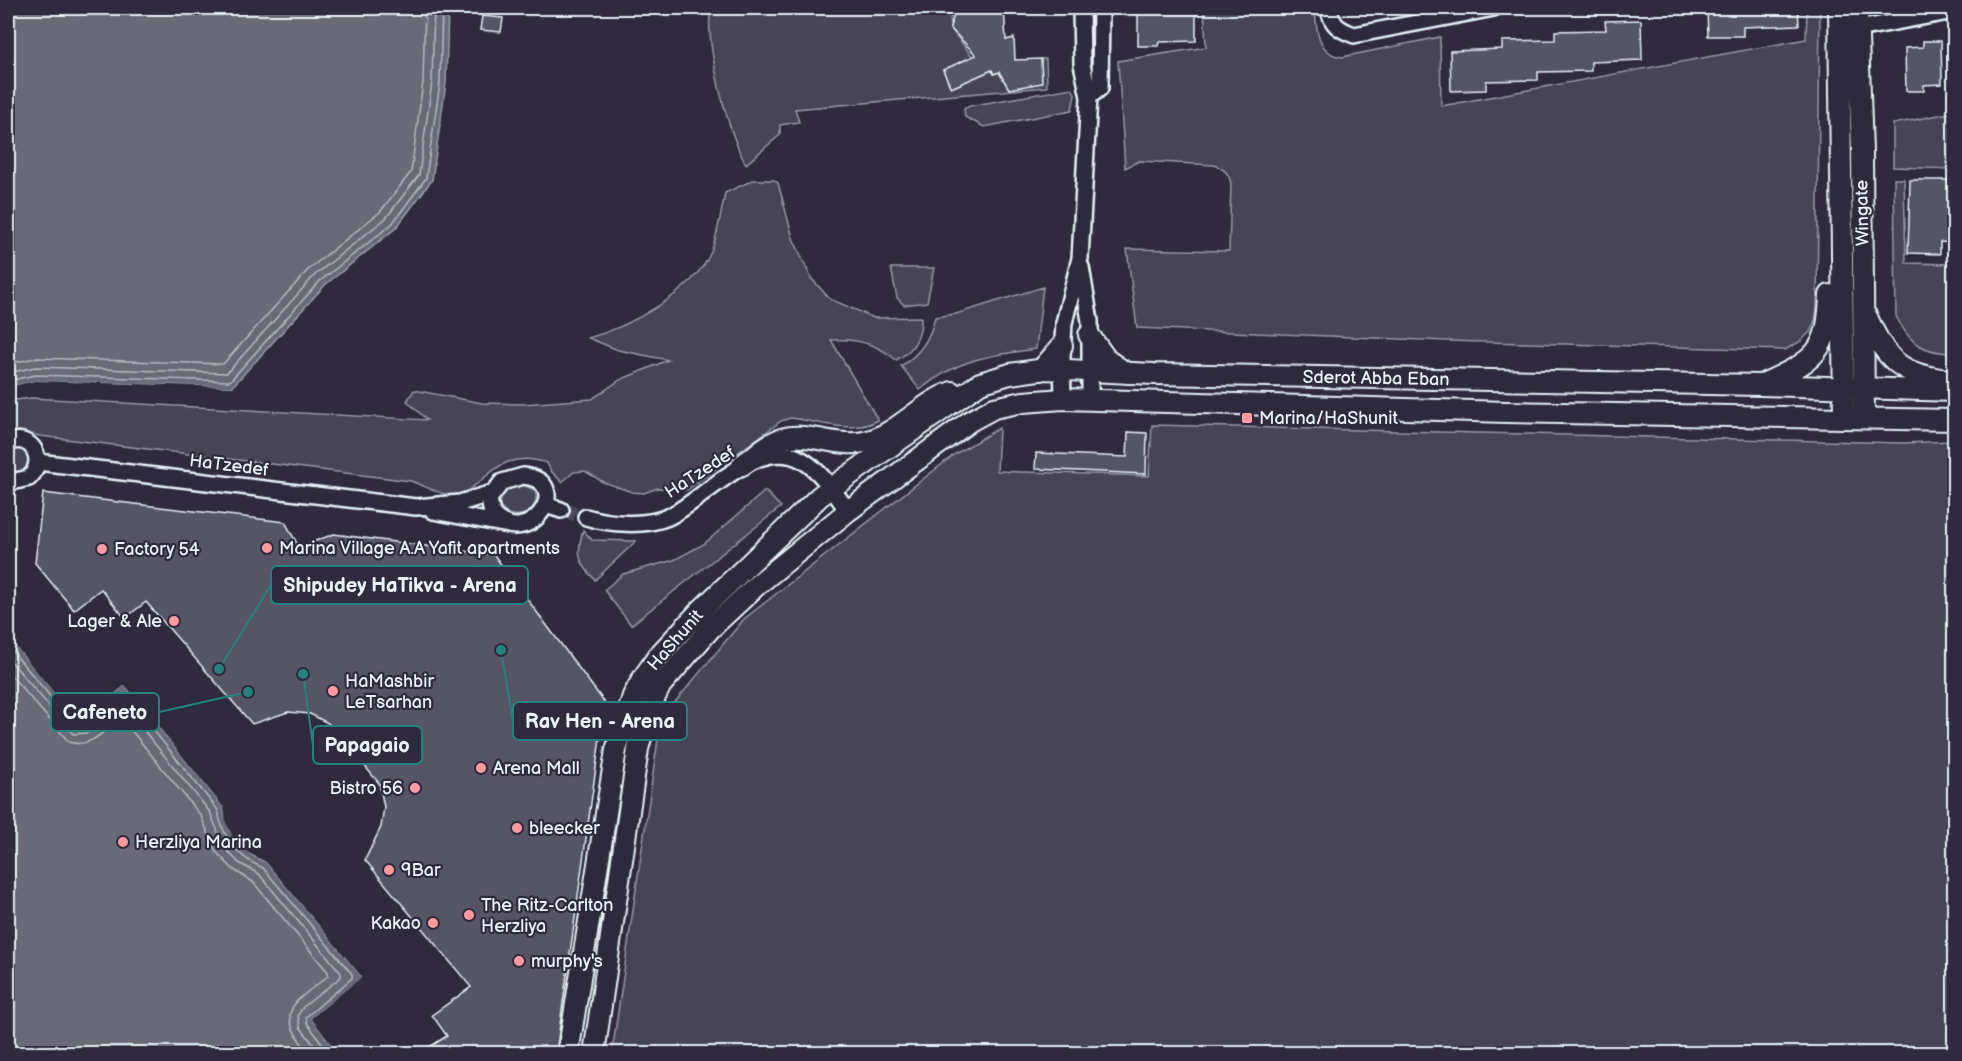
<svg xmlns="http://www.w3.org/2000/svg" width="1962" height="1061" viewBox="0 0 1962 1061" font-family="'Balsamiq Sans',sans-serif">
<rect width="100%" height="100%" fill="#2f2a3d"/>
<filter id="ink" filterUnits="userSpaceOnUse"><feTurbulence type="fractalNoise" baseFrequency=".0167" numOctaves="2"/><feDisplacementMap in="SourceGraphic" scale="12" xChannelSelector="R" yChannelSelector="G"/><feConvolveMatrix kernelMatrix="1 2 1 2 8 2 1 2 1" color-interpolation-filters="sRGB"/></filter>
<g filter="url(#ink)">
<!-- green -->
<path fill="#464455" stroke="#979aa6" stroke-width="1.5" d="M711,8H957L951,10L950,28L973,57L943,70L951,88L992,70L994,74L999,72L1009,89L1042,83L1041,59H1046L1047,87L795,109L799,122L780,125V135L746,164C728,135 704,40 711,8Z
M1204,8H1315C1316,27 1317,54 1342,57L1440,37L1441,106L1806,39L1807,8H1820L1817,307L1815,321L1810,332L1801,341L1785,350L1447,341L1137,328L1127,249L1229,251L1231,183C1228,172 1224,169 1214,165L1139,161L1125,168L1118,61L1206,47Z
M1072,88L1075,94L1072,110L984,127L965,117L964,109L969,106Z
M1954,112V169L1893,167V124Z
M1894,179H1904L1906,263L1954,264V353C1924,353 1909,344 1896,316Z
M753,180H774L778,183L793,238L811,278L830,299L874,318L921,317C922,336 913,352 896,360C877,343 856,338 831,340L878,420C854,435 818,421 790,418L781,421L687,490L658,488L644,493L632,492L603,482L585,471L574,472L562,482L551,471L547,463C489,444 483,501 446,494C435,492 422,485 411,481L40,436L19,431L8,432V401L32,398L427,420L407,401L414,390L482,403L523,404L592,399L620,380L668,360L618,350L588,338C629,327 694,292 711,252C718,233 721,213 725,193Z
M891,268H934L927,302L904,305L897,298Z
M1043,287L1036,349C990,355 957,359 920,390L901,366C920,354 930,339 935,317L956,314Z
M1152,425L1902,443L1954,441V1053H612L661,719L744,619L955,454L999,428L997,471L1149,476Z
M24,447L32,458L28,471L19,475L9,473L8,449Z
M520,484L535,490C544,525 490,520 501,497C504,489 511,486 520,484Z
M765,491L781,507L631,625L604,590L623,574L674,560L704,544Z
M583,530L592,540L636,541L595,580C578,561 576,555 583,530Z"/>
<!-- water -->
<path fill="#696978" stroke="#9c9fab" stroke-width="1.5" d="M8,8H448L446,83L432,180L396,228L325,285L232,387L35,381L8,387Z
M8,637L79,722L125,685L224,808C224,831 245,855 266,862L363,978L311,1018L338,1053H8Z"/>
<!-- pier -->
<path fill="#2f2a3d" d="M35,381L232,387L236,388L232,390L36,384L8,390V387Z
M8,634L79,718L123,682H127L226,806L229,822L237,837L249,849L269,860L365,976L364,980L315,1019L341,1054L338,1053L311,1018L362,977L266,862L247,852L234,839L226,823L224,808L125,685L79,723L8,637Z"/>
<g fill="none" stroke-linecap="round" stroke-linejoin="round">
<!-- shore -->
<path stroke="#b5bbc5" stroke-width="1.5" d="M8,364L35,358L223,364L309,269L380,212L411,172L423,82L425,8
M8,373L35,367L227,373L315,275L386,218L419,175L432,82L434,8
M8,381L35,375L230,381L320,281L392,224L426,178L440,83L442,8
M8,646L76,727H83L121,695H125L218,810C221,836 238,858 263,868L352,974V978L306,1017L307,1023L330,1054
M8,658L73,734L87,733L120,706H124L210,812L224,847L239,863L259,874L341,973V977L303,1007L298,1015L300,1027L321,1054
M8,672L69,742C90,749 104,731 119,719H122L201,816L216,852L234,870L253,882L328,972V976C290,1006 275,1009 309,1054"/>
</g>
<!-- building -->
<path fill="#575565" stroke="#e8f1f8" stroke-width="1.5" d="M951,8H1004L1006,40L1014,38L1015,60L1041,59L1042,83L1009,89L999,72L994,74L992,70L951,88L943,70L976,55L950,28L953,18Z
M1138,8H1196V41L1159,42L1158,46H1138Z
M1707,8H1798L1799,25L1743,27V36H1708Z
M482,16L503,18L501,32L480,30Z
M1641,20L1642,60L1591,62V71L1538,72V80L1486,81V90L1451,91L1450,51L1502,49V41L1555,40V31L1606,30L1605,21Z
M1923,41H1941L1942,84L1924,85V91H1906L1905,48L1923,47Z
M1910,180H1954V243L1940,242V254L1908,253Z
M1128,432L1147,433L1146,474L1035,469L1036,453L1127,457Z
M43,493L285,522L299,547L334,534L494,555L605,703L556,1053H420L447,1036L432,1015L471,987L365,860L381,827L384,807L379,783L328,723L310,714L288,712L252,724L146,602L125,618L101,589L74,610L35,563Z"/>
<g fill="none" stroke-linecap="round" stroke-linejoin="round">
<!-- minor-tunnel -->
<path stroke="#4b4859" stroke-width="15" stroke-dasharray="15 8" stroke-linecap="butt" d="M561,510L586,517"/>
<defs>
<path id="minor" d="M1329,8C1331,24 1338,29 1354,35L1494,8
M1858,29L1954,11
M1089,97L1100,88L1101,8
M1081,267L1090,321V400
M1063,399L1062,357L1064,323L1080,258L1089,97L1082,64L1081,8
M8,443C32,432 47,461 29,478L16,481L8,479
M38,462L416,507L460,503L492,493
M523,476C577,481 528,554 492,514L489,499L502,482Z
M546,505L561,510
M433,511L503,524
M586,517C609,524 645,527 668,517C704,501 757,434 802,460C821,471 835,493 848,511"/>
<path id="tertiary" d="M1839,8L1844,417
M1857,8L1862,151L1864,418
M1867,317C1886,361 1901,375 1949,380
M1089,335L1107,360L1126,373
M1041,370L1062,346
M1765,383C1815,360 1828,353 1830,295
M742,465C753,458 764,446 776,441C805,428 838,450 868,441C898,433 921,403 952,392
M568,1054L616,750L633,696L643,678L659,655L699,612L820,496L980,383L1010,374L1045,369L1154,374L1761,385L1954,391
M594,1054L638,749L648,711L661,685L710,629L757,585L848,511L970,421L994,408L1023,402L1063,399L1506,412L1954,420"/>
</defs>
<!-- minor casing -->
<use href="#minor" stroke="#e8f1f8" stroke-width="20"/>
<!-- tertiary casing -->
<use href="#tertiary" stroke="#e8f1f8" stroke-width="24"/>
<!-- minor -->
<use href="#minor" stroke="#2f2a3d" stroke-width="15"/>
<!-- tertiary -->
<use href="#tertiary" stroke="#2f2a3d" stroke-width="20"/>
</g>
</g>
<!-- markers -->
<g fill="#ff9aa2" stroke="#2f2a3d" stroke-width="2">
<rect x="1241" y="412" width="12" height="12" rx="3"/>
<circle cx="267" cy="548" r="6"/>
<circle cx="102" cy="549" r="6"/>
<circle cx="174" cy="621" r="6"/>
<circle cx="333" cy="691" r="6"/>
<circle cx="481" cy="768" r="6"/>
<circle cx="415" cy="788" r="6"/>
<circle cx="517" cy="828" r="6"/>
<circle cx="123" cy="842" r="6"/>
<circle cx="389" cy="870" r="6"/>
<circle cx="469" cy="915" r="6"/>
<circle cx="433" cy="923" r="6"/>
<circle cx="519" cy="961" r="6"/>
</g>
<g text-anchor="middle" stroke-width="4.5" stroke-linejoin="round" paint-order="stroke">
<!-- street labels -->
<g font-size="18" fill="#e8f1f8" stroke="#2f2a3d">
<text transform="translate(1862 213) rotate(-91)" y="6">Wingate</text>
<text transform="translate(1376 378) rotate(1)" y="6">Sderot Abba Eban</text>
<text transform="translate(229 465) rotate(7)" y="6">HaTzedef</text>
<text transform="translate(700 472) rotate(-33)" y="6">HaTzedef</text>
<text transform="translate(675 640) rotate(-49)" y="6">HaShunit</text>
</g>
<!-- poi labels -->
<g font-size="18" fill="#e8f1f8" stroke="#2f2a3d" text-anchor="start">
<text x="1259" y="424">Marina/HaShunit</text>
<text x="279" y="554">Marina Village A.A Yafit apartments</text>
<text x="114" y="555">Factory 54</text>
<text x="162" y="627" text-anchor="end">Lager &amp; Ale</text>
<text x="345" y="687">HaMashbir<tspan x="345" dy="21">LeTsarhan</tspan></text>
<text x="493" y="774">Arena Mall</text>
<text x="403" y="794" text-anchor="end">Bistro 56</text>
<text x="529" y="834">bleecker</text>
<text x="135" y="848">Herzliya Marina</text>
<text x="401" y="876">9Bar</text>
<text x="481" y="911">The Ritz-Carlton<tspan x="481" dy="21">Herzliya</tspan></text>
<text x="421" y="929" text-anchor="end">Kakao</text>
<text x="531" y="967">murphy's</text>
</g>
</g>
<!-- callouts -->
<path fill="none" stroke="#25827c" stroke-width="2" d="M219 669L271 585M248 692L159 712M501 650L513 721M303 674L313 745"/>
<g fill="#25827c" stroke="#2f2a3d" stroke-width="2">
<circle cx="219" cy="669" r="6"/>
<circle cx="248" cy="692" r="6"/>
<circle cx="501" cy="650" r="6"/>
<circle cx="303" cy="674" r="6"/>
</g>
<g fill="#2f2a3d" stroke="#25827c" stroke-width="2">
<rect x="271" y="566" width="257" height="38" rx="6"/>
<rect x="51" y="693" width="108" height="38" rx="6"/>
<rect x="513" y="702" width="174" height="38" rx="6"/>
<rect x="313" y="726" width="109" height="38" rx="6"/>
</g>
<g font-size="20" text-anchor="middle" font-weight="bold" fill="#e8f1f8">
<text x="400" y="592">Shipudey HaTikva - Arena</text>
<text x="105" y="719">Cafeneto</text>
<text x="600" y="728">Rav Hen - Arena</text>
<text x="367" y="752">Papagaio</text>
</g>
<!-- margin -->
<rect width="1962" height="1061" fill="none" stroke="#2f2a3d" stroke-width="30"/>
<rect x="15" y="15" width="1932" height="1031" fill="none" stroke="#e8f1f8" stroke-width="2" filter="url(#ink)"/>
</svg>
